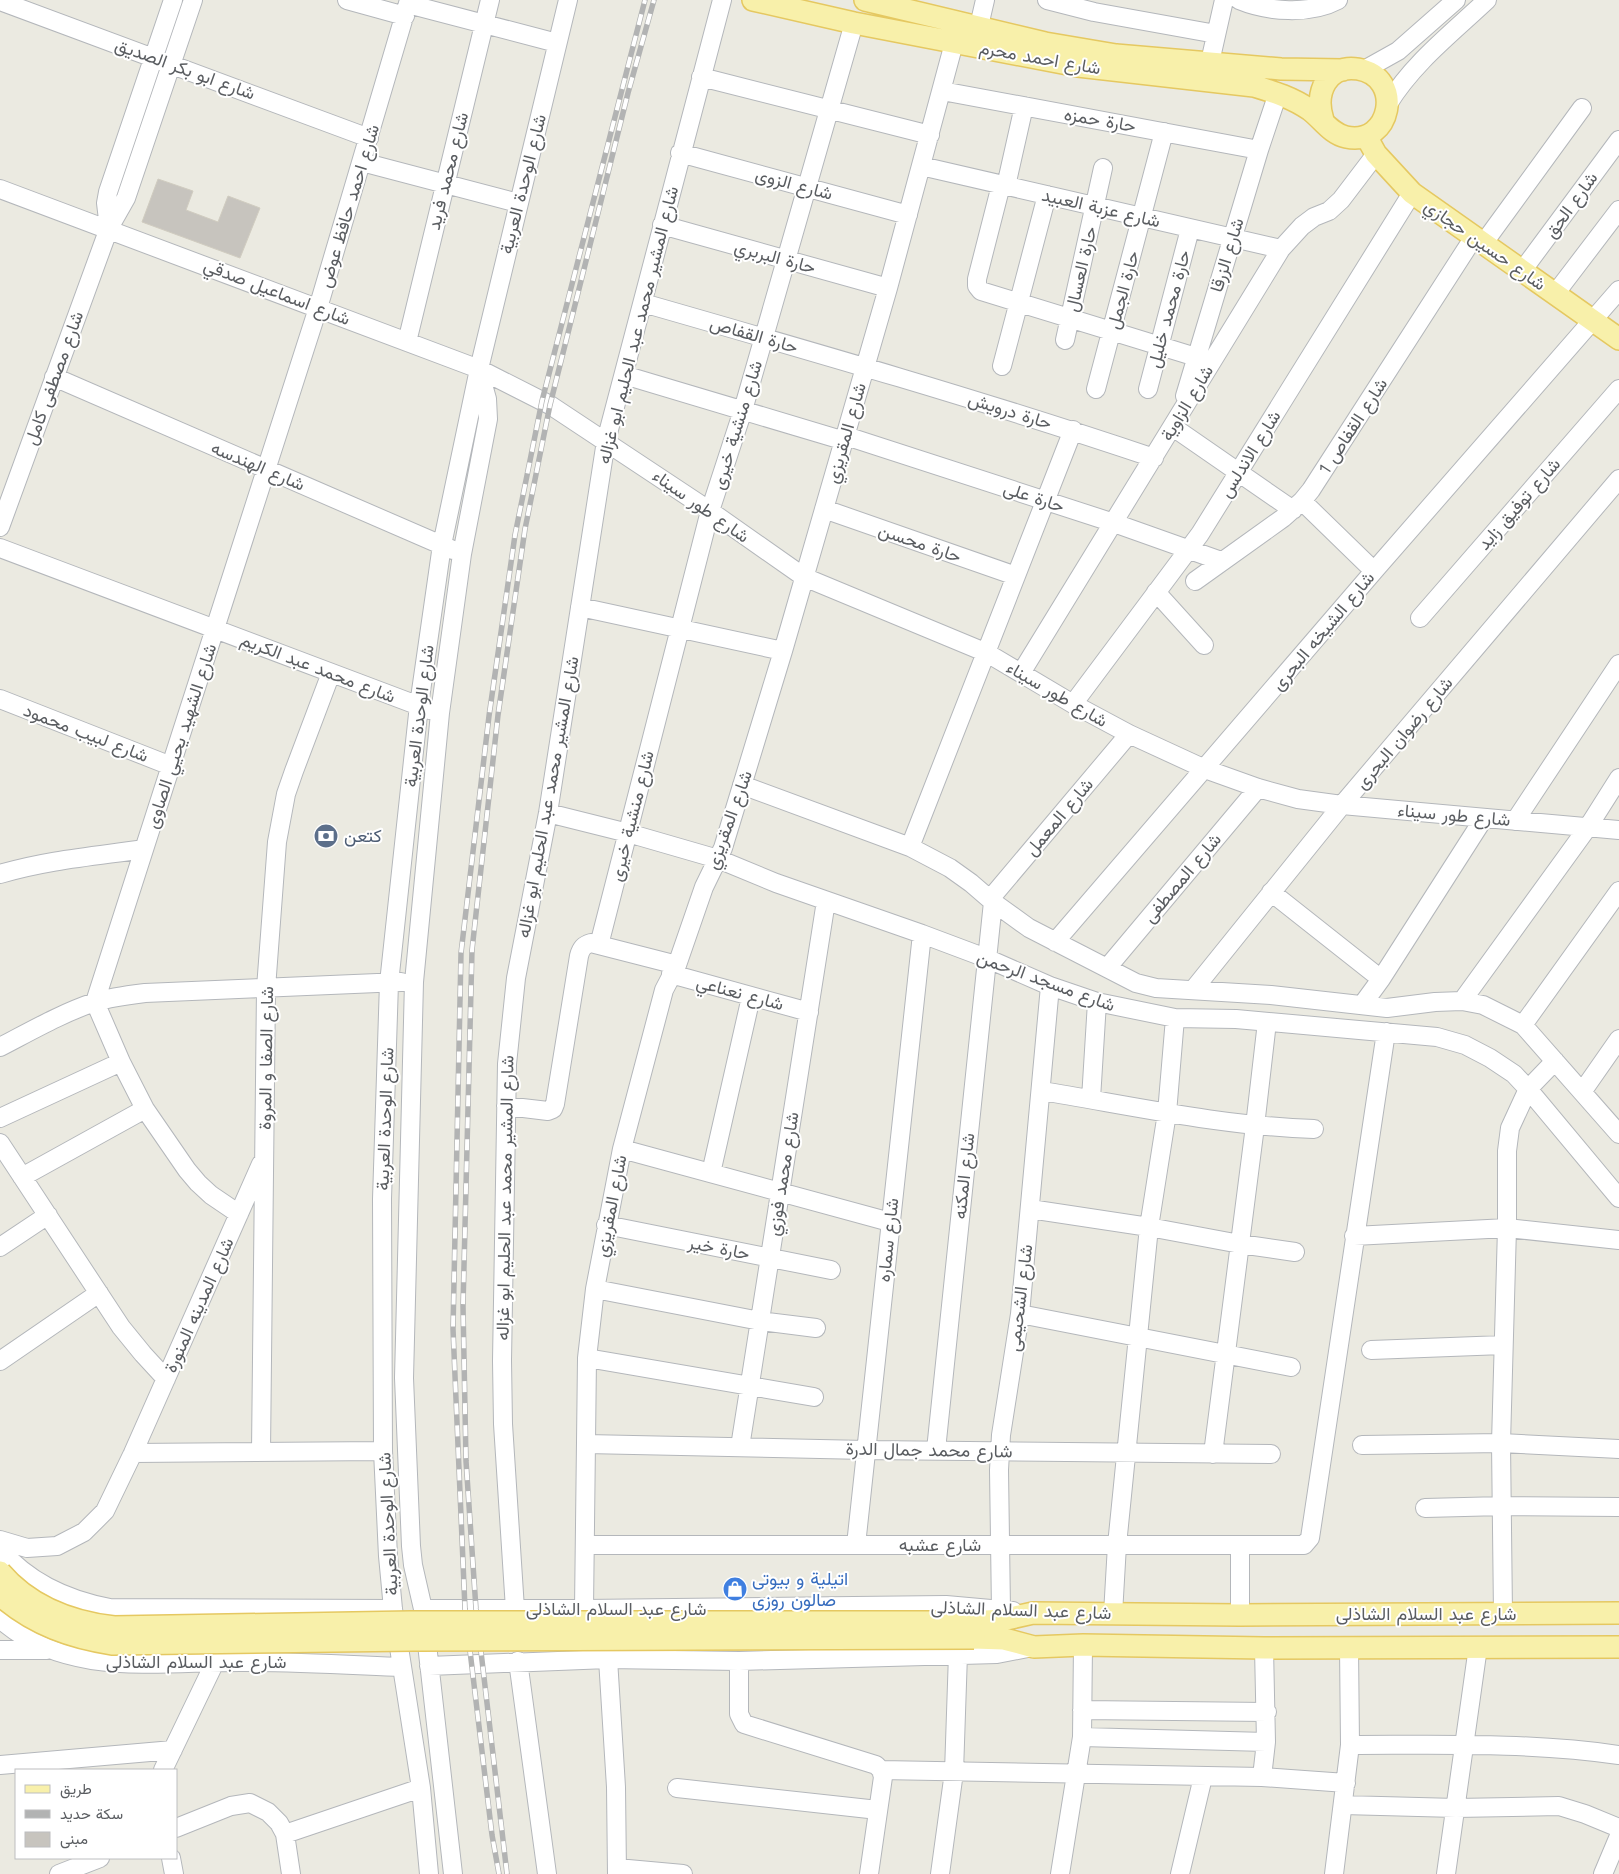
<svg xmlns="http://www.w3.org/2000/svg" width="1619" height="1874" viewBox="0 0 1619 1874" font-family="'Work Sans',Vazirmatn,sans-serif">
<rect width="100%" height="100%" fill="#ebeae1"/>
<!-- building -->
<path fill="#c7c4be" stroke="#d0ccc0" d="M158,179L193,191L186,210L218,222L228,196L260,208L240,258L142,222Z"/>
<g fill="none" stroke-linecap="round" stroke-linejoin="round">
<defs>
<path id="minor" d="M347,0L405,16
M1047,0L1094,12L1216,34
M1239,0C1268,12 1310,15 1338,0
M0,1L369,138
M408,4L557,43
M976,39L985,0
M1210,62L1224,0
M1364,70L1398,51L1456,0
M701,77L930,135
M942,91L1259,150
M1388,104C1413,63 1452,33 1487,0
M680,153L908,215
M362,162L518,203
M921,166L1281,249
M1001,185L977,279V286L981,291L1196,357
M1006,186L1024,106
M0,189L479,369L550,405L710,511L804,577L987,653L1073,704L1129,734L1205,769L1258,788L1298,799L1342,805L1619,830
M662,225L888,288
M109,228L106,203L108,192L173,0
M1483,244L1582,108
M1522,271L1619,140
M1555,294L1619,210
M643,303C814,352 985,401 1154,458
M1065,340L1103,168
M407,342L490,0
M1002,366L1047,195
M624,375L845,441
M54,377L453,550
M1096,389L1164,132
M1148,389L1190,229
M1185,396L1259,150L1278,93
M1173,427L1293,510
M846,436L1114,523L1221,561
M1302,501L1374,571
M824,509L1016,576
M0,527L109,228L126,198L193,0
M0,548L430,710
M1195,581L1283,518L1302,501L1311,490L1474,237
M1156,592L1204,645
M580,607L783,651
M1420,618L1619,389
M1021,673L1281,249L1302,226L1314,217L1329,211L1341,200L1376,154
M0,699L171,766
M1073,704L1200,534L1412,193
M742,785L910,847L950,868L971,883L993,902L1029,928L1136,983L1156,988L1271,995L1387,1008L1435,1002L1462,1001L1483,1005L1523,1025L1619,1134
M548,813L628,833L718,859L776,883L922,934L986,958L1050,986L1097,1002L1175,1018L1236,1019L1437,1037L1465,1045L1490,1058L1514,1074L1528,1089L1619,1198
M1515,821L1619,664
M910,847L1073,430
M0,874C47,860 96,856 144,849
M1271,892L1381,979
M990,899L1129,734
M1055,942L1374,571L1619,290
M599,945L710,511L743,410L854,23
M1107,968L1258,788
M671,974L809,1012
M1193,990L1342,805L1619,479
M1462,1001L1588,827L1619,778
M1362,1005L1381,979L1484,818
M1175,1018L1167,1113L1149,1227L1240,1244L1295,1252
M1523,1025L1619,891
M0,1047C31,1031 62,1013 95,1002C112,997 129,995 145,993L401,982
M1042,1091C1133,1106 1222,1126 1314,1129
M1582,1092L1619,1039
M1091,1099L1097,1002
M506,1106L548,1111L553,1109L555,1104L579,956C581,948 584,945 591,943L677,965
M0,1118L121,1062
M0,1143L121,1327L143,1354L166,1379
M622,1149L890,1222
M711,1173L751,997
M22,1177L145,1109
M1030,1209L1149,1227L1117,1545L1113,1614
M239,1214L211,1195L198,1183L187,1170L145,1109L121,1062L95,1002L318,308L409,0
M606,1225L831,1270
M1354,1236L1507,1228V1151L1510,1128L1528,1089L1555,1061
M0,1247L48,1215
M595,1289L760,1321L816,1328
M1020,1314L1291,1367
M1371,1350L1503,1345
M587,1358L814,1397
M0,1361L99,1293
M586,1444L866,1450L1271,1454
M1362,1445L1501,1443L1619,1449
M740,1447L826,901
M936,1450L993,902
M261,1452L266,988L277,842L286,794L294,771L331,673
M133,1453L383,1451
M1213,1454L1255,1126L1267,1022
M1425,1508L1503,1506L1619,1507
M0,1540L27,1548L57,1546L84,1532L105,1511L133,1453L261,1164
M585,1545H1304L1310,1538L1386,1032
M856,1545L922,934
M1240,1545V1615
M0,1549C29,1583 67,1600 110,1608L393,1609
M423,1609H584L946,1605L1013,1611
M515,1609L503,1424L502,1361L507,1064L516,978L548,813L606,441L722,0
M584,1609L587,1358L595,1289L622,1149L664,990L677,965L704,887L723,848L783,651L888,288L954,43
M1001,1610L999,1470L1001,1435L1020,1314L1050,986
M1503,1614L1501,1443L1507,1228L1619,1240
M0,1619C69,1681 167,1660 251,1662C301,1662 352,1665 402,1667
M0,1650H47
M608,1659L616,1787L617,1874
M518,1661L547,1874
M739,1661V1714L744,1724L876,1765L881,1770L883,1777L869,1874
M429,1666L608,1659L739,1661L997,1654L1033,1647
M1082,1710L1267,1712
M1082,1737L1266,1742
M1350,1745C1439,1745 1530,1742 1619,1755
M0,1765L173,1750
M163,1770L215,1662
M881,1770L1262,1777L1346,1783
M1262,1777L1266,1742L1264,1648
M677,1788L878,1810
M1343,1805L1456,1808L1559,1806L1585,1814L1619,1828
M176,1828L231,1806L250,1803L268,1812L279,1823L285,1834L291,1874
M285,1834L421,1788
M171,1858L174,1874
M617,1868L683,1874
M59,1874L100,1858
M429,1874L421,1788L393,1609L388,1556L383,1451L382,1199L389,983L419,705L442,545L479,369L568,0
M453,1874L423,1609L413,1565L411,1546L404,1378L414,982L440,713L462,554L488,419L487,399L480,374
M940,1874L954,1772L958,1654
M1060,1874L1082,1737L1083,1645
M1180,1874L1203,1777
M1334,1874L1350,1745L1349,1647
M1446,1874L1478,1647
M1603,1874L1619,1836"/>
<path id="major" d="M753,0L854,23L1078,66L1254,86C1274,92 1293,98 1310,110C1322,119 1331,134 1346,137C1391,147 1405,77 1358,69C1327,64 1314,93 1323,120
M865,0L1045,43L1116,55L1281,69L1343,70
M1366,136L1376,154L1412,193L1619,339
M971,1622L1002,1620L1033,1613L1240,1615L1619,1613
M974,1638L1004,1639L1034,1647L1083,1645L1264,1648L1619,1647"/>
</defs>
<!-- minor casing -->
<use href="#minor" stroke="#b4b7bb" stroke-width="20"/>
<!-- major casing -->
<use href="#major" stroke="#e5c861" stroke-width="24"/>
<!-- minor -->
<use href="#minor" stroke="#fff" stroke-width="18"/>
<!-- major -->
<use href="#major" stroke="#f8f0aa" stroke-width="21"/>
<defs>
<path id="rail" d="M499,1874L492,1835L465,1609L453,1329L461,953L489,716L515,535L542,401L645,0
M507,1874L476,1609L466,1461L463,1306L472,950L498,715L525,529L550,405L628,93L654,0"/>
</defs>
<!-- rail casing -->
<use href="#rail" stroke="#b2b3b3" stroke-width="5.5"/>
<!-- rail -->
<use href="#rail" stroke="#fff" stroke-width="4" stroke-dasharray="11" stroke-linecap="butt"/>
<defs>
<path id="major-bridge" d="M0,1572C29,1606 71,1622 114,1627L410,1622H971
M0,1595C32,1624 71,1638 113,1644L413,1640L974,1638"/>
</defs>
<!-- major-bridge casing -->
<use href="#major-bridge" stroke="#e5c861" stroke-width="24" stroke-linecap="butt"/>
<!-- major-bridge -->
<use href="#major-bridge" stroke="#f8f0aa" stroke-width="21"/>
</g>
<!-- icons -->
<defs>
<symbol id="bank-disc" viewBox="-11 -11 22 22"><circle r="9.5" fill="#5c6f8a" stroke="#fff"/><path d="M-6-4H6V4H-6ZM0-2.3a2.3 2.3 0 1 0 0 4.6a2.3 2.3 0 1 0 0-4.6Z" fill="#fff"/></symbol>
<symbol id="shop-disc" viewBox="-11 -11 22 22"><circle r="9.5" fill="#3f7fe0" stroke="#fff"/><path d="M-5-2.5h2.3a2.7 3.5 0 0 1 5.4 0H5L5.5 6h-11ZM-1.5-2.5h3a1.5 2.3 0 0 0-3 0Z" fill="#fff"/></symbol>
</defs>
<g fill-rule="evenodd">
<use href="#bank-disc" x="312" y="822" width="28" height="28"/>
<use href="#shop-disc" x="721" y="1575" width="28" height="28"/>
</g>
<g text-anchor="middle" stroke-width="4" stroke-linejoin="round" paint-order="stroke">
<!-- street labels -->
<g font-size="18" fill="#5a5d61" stroke="#fff">
<text transform="translate(1040 58) rotate(10)" y="6">شارع احمد محرم</text>
<text transform="translate(185 69) rotate(20)" y="6">شارع ابو بكر الصديق</text>
<text transform="translate(1100 120) rotate(10)" y="6">حارة حمزه</text>
<text transform="translate(448 171) rotate(-76)" y="6">شارع محمد فريد</text>
<text transform="translate(523 184) rotate(-76)" y="6">شارع الوحدة العربية</text>
<text transform="translate(794 184) rotate(15)" y="6">شارع الزوى</text>
<text transform="translate(1571 205) rotate(-54)" y="6">شارع الحق</text>
<text transform="translate(349 206) rotate(-73)" y="6">شارع احمد حافظ عوض</text>
<text transform="translate(1101 208) rotate(13)" y="6">شارع عزبة العبيد</text>
<text transform="translate(1485 245) rotate(35)" y="6">شارع حسين حجازي</text>
<text transform="translate(1227 255) rotate(-73)" y="6">شارع الزرقا</text>
<text transform="translate(775 257) rotate(15)" y="6">حارة البربري</text>
<text transform="translate(1081 269) rotate(-77)" y="6">حارة العسال</text>
<text transform="translate(1123 290) rotate(-75)" y="6">حارة الجمل</text>
<text transform="translate(277 292) rotate(21)" y="6">شارع اسماعيل صدقي</text>
<text transform="translate(1169 309) rotate(-75)" y="6">حارة محمد خليل</text>
<text transform="translate(638 325) rotate(-76)" y="6">شارع المشير محمد عبد الحليم ابو غزاله</text>
<text transform="translate(754 335) rotate(16)" y="6">حارة القفاص</text>
<text transform="translate(54 378) rotate(-70)" y="6">شارع مصطفى كامل</text>
<text transform="translate(1187 403) rotate(-59)" y="6">شارع الزاوية</text>
<text transform="translate(1010 411) rotate(17)" y="6">حارة درويش</text>
<text transform="translate(737 425) rotate(-73)" y="6">شارع منشية خيرى</text>
<text transform="translate(1353 426) rotate(-57)" y="6">شارع القفاص 1</text>
<text transform="translate(846 433) rotate(-74)" y="6">شارع المقريزي</text>
<text transform="translate(1250 454) rotate(-58)" y="6">شارع الاندلس</text>
<text transform="translate(258 466) rotate(23)" y="6">شارع الهندسه</text>
<text transform="translate(1034 497) rotate(18)" y="6">حارة على</text>
<text transform="translate(1519 504) rotate(-49)" y="6">شارع توفيق زايد</text>
<text transform="translate(701 506) rotate(35)" y="6">شارع طور سيناء</text>
<text transform="translate(920 543) rotate(19)" y="6">حارة محسن</text>
<text transform="translate(1323 631) rotate(-50)" y="6">شارع الشيخه البحرى</text>
<text transform="translate(318 668) rotate(21)" y="6">شارع محمد عبد الكريم</text>
<text transform="translate(1057 694) rotate(30)" y="6">شارع طور سيناء</text>
<text transform="translate(419 716) rotate(-83)" y="6">شارع الوحدة العربية</text>
<text transform="translate(86 733) rotate(21)" y="6">شارع لبيب محمود</text>
<text transform="translate(1404 733) rotate(-50)" y="6">شارع رضوان البحرى</text>
<text transform="translate(181 736) rotate(-72)" y="6">شارع الشهيد يحيي الصاوى</text>
<text transform="translate(548 797) rotate(-80)" y="6">شارع المشير محمد عبد الحليم ابو غزاله</text>
<text transform="translate(1454 815) rotate(5)" y="6">شارع طور سيناء</text>
<text transform="translate(632 816) rotate(-76)" y="6">شارع منشية خيرى</text>
<text transform="translate(1059 817) rotate(-50)" y="6">شارع المعمل</text>
<text transform="translate(729 820) rotate(-70)" y="6">شارع المقريزي</text>
<text transform="translate(1182 878) rotate(-50)" y="6">شارع المصطفى</text>
<text transform="translate(1046 981) rotate(20)" y="6">شارع مسجد الرحمن</text>
<text transform="translate(740 993) rotate(15)" y="6">شارع نعناعي</text>
<text transform="translate(266 1058) rotate(-89)" y="6">شارع الصفا و المروة</text>
<text transform="translate(385 1119) rotate(-88)" y="6">شارع الوحدة العربية</text>
<text transform="translate(783 1174) rotate(-81)" y="6">شارع محمد فوزي</text>
<text transform="translate(964 1176) rotate(-84)" y="6">شارع المكنه</text>
<text transform="translate(505 1198) rotate(-89)" y="6">شارع المشير محمد عبد الحليم ابو غزاله</text>
<text transform="translate(611 1206) rotate(-79)" y="6">شارع المقريزي</text>
<text transform="translate(888 1240) rotate(-84)" y="6">شارع سماره</text>
<text transform="translate(719 1248) rotate(11)" y="6">حارة خير</text>
<text transform="translate(1020 1298) rotate(-83)" y="6">شارع الشحيمى</text>
<text transform="translate(199 1305) rotate(-66)" y="6">شارع المدينه المنورة</text>
<text transform="translate(929 1450) rotate(1)" y="6">شارع محمد جمال الدرة</text>
<text transform="translate(388 1524) rotate(-93)" y="6">شارع الوحدة العربية</text>
<text x="940" y="1551">شارع عشبه</text>
<text x="616" y="1615">شارع عبد السلام الشاذلى</text>
<text transform="translate(1021 1610) rotate(2)" y="6">شارع عبد السلام الشاذلى</text>
<text x="1426" y="1620">شارع عبد السلام الشاذلى</text>
<text x="196" y="1668">شارع عبد السلام الشاذلى</text>
</g>
<!-- service labels -->
<g font-size="18" fill="#4e5e75" stroke="#fff" text-anchor="start">
<text x="344" y="842">كتعن</text>
</g>
<!-- shop labels -->
<g font-size="18" fill="#366cbe" stroke="#fff" text-anchor="start">
<text x="752" y="1585">اتيلية و بيوتى<tspan x="752" dy="21">صالون روزى</tspan></text>
</g>
</g>
<!-- legend -->
<rect x="15" y="1769" width="162" height="90" fill="#ffffff" stroke="#bdbec0"/>
<rect x="25" y="1785" width="25" height="8" fill="#f8f0aa" stroke="#bdbec0"/>
<text x="60" y="1794" font-size="15" fill="#5a5d61">طريق</text>
<rect x="25" y="1810" width="25" height="8" fill="#b2b3b3" stroke="#bdbec0"/>
<text x="60" y="1819" font-size="15" fill="#5a5d61">سكة حديد</text>
<rect x="25" y="1832" width="25" height="15" fill="#c7c4be" stroke="#bdbec0"/>
<text x="60" y="1844" font-size="15" fill="#5a5d61">مبنى</text>
</svg>
